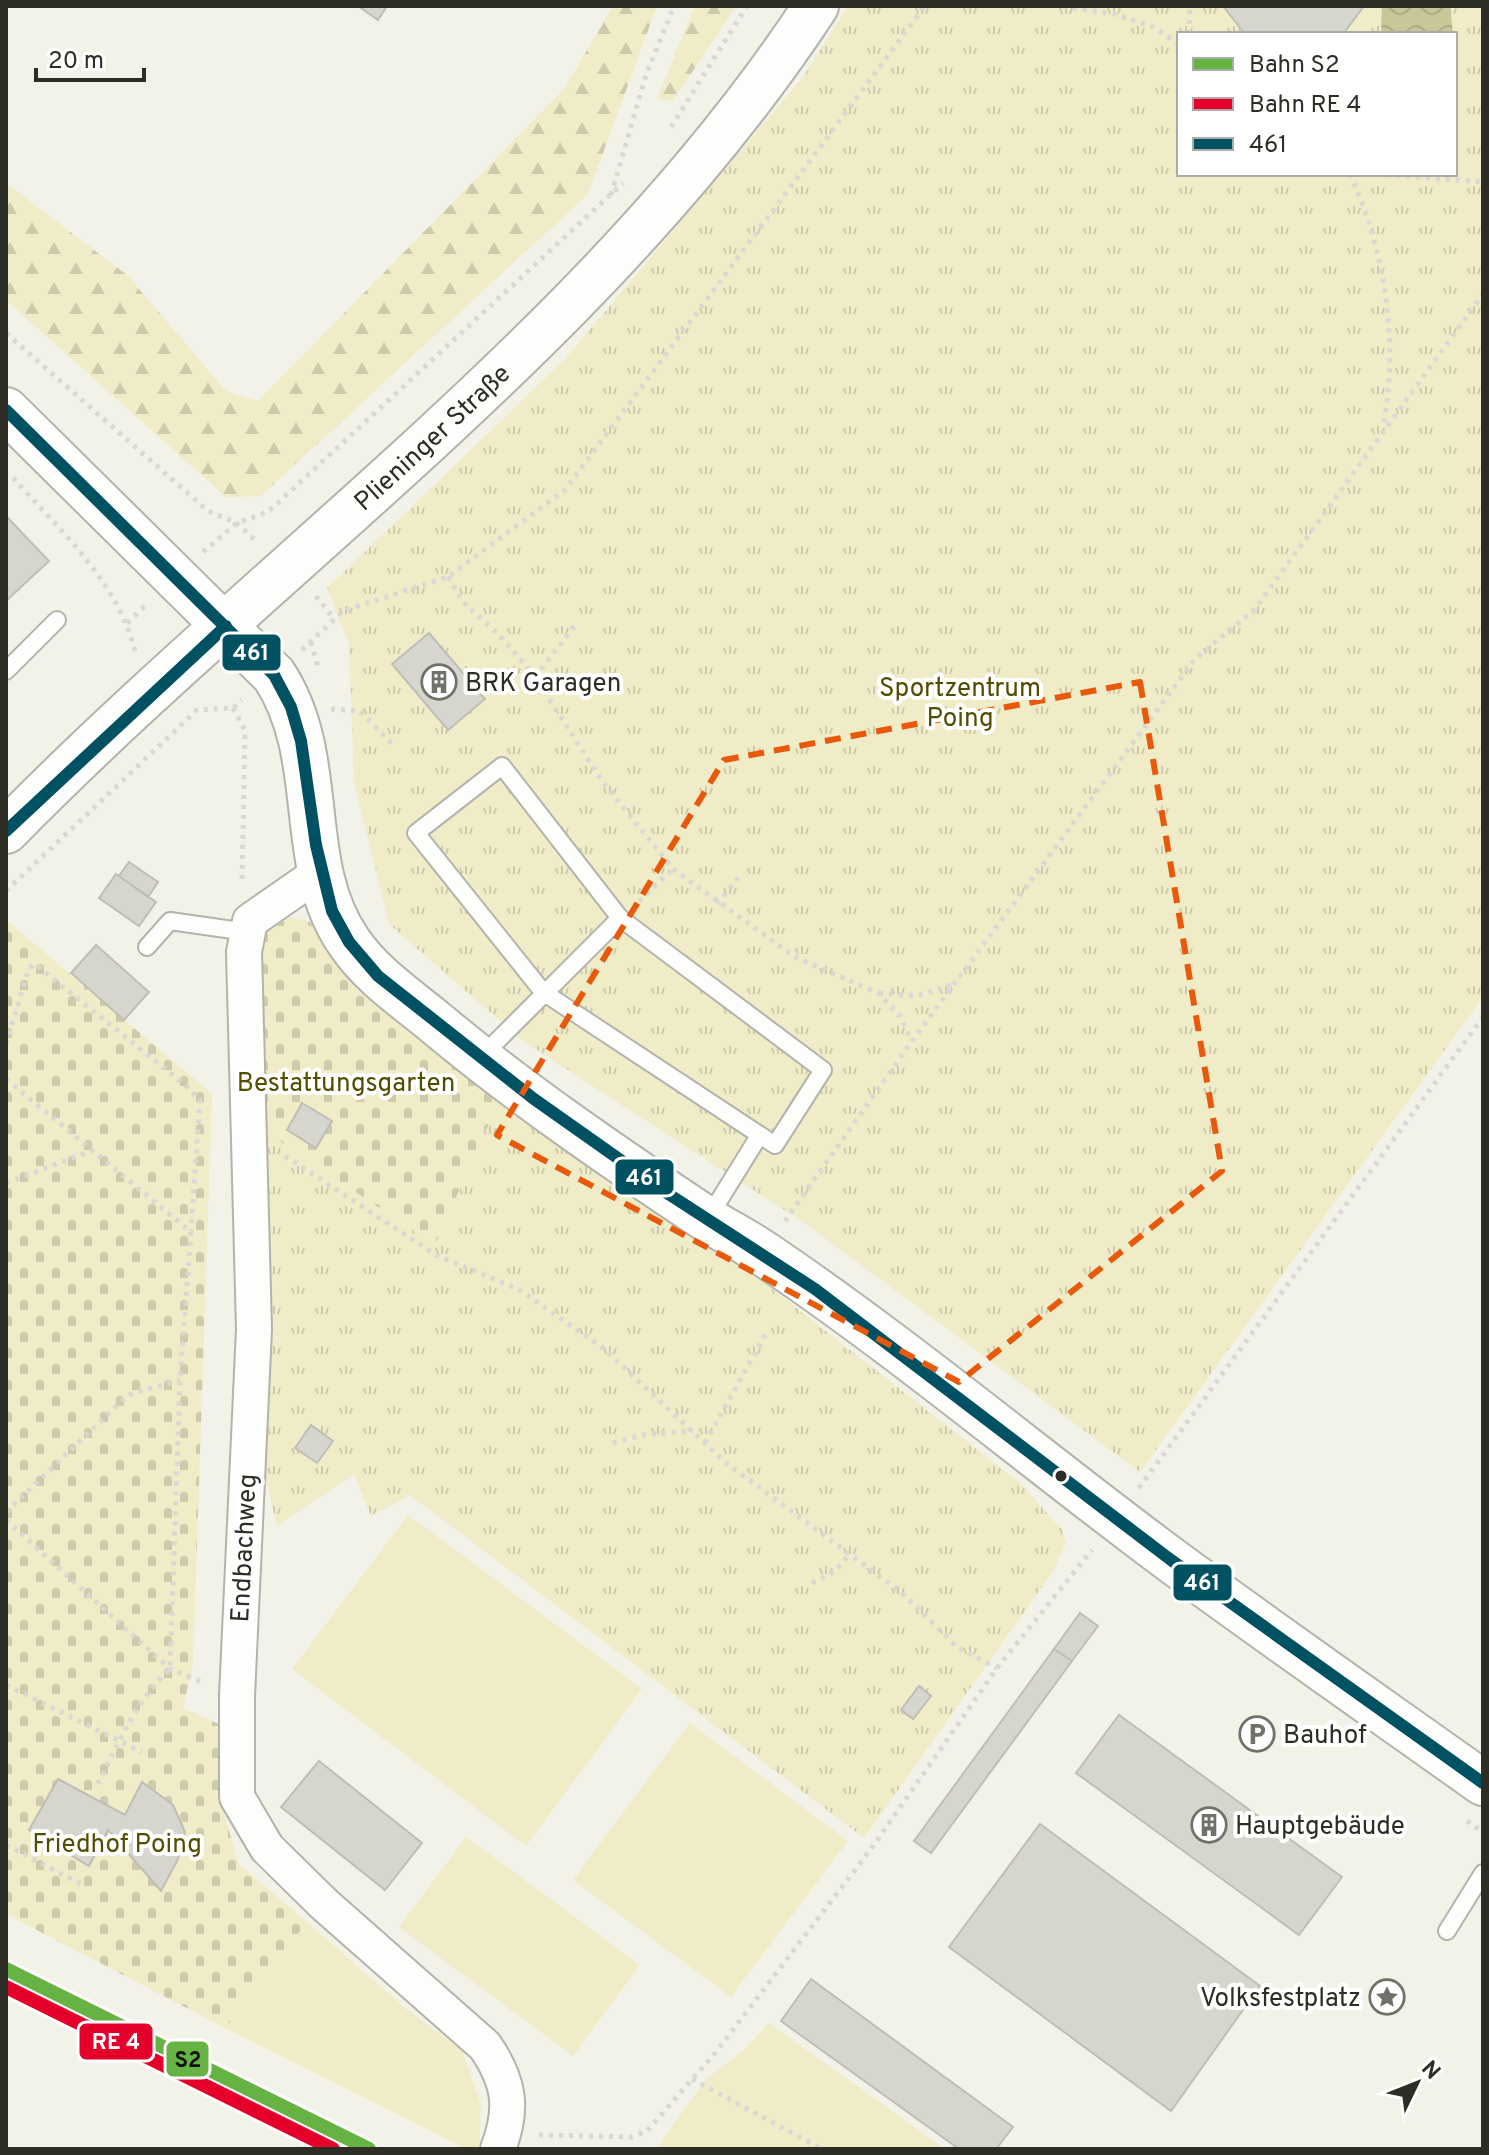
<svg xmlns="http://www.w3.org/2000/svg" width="1489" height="2155" viewBox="0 0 1489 2155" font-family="Overpass,sans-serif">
<defs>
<pattern id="forest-firs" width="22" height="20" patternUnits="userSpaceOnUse" patternTransform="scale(2)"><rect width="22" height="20" fill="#efecc7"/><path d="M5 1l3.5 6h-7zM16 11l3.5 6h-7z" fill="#cdcbab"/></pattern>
<pattern id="cemetery-stones" width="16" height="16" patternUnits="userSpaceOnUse" patternTransform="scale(2)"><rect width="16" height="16" fill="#efecc7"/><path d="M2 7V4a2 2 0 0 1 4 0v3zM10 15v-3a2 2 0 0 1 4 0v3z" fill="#cdcbab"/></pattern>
<pattern id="park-tufts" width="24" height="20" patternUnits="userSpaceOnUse" patternTransform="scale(2)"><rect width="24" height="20" fill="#efecc7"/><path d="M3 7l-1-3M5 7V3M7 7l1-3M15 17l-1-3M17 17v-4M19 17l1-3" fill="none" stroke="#cdcbab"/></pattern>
<pattern id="water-waves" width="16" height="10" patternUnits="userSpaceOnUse" patternTransform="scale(2)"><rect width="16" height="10" fill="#c9c698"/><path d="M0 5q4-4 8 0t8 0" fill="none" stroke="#adaa83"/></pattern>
</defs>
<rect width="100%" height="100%" fill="#f3f2e8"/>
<!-- grass -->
<path fill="#efecc7" d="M408,1515L642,1689L526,1846L292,1669Z
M690,1723L848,1841L731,1997L573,1880Z
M466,1837L640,1965L573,2056L399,1927Z
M307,1922L406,2009L462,2050L481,2105L479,2149H466L225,2028Z
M769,2023L945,2149H656L706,2079L744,2050Z"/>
<!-- forest -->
<path fill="url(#forest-firs)" d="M613,6H657L588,194L261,496L226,497L6,300V183L127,275L226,391L258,401L564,89Z
M695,6H736L673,101L657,99Z"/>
<!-- cemetery -->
<path fill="url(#cemetery-stones)" d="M291,917L310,922L332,954L501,1097L435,1245L283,1144L259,1120L255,961L265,932Z
M6,920L212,1094L193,1663L183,1708L221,1725L219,1797L239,1864L307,1922L225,2028L6,1914Z"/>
<!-- park -->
<path fill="url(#park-tufts)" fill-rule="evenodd" d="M848,6H1483V997L1140,1472L807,1225L523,1041L389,924L354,782L349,644L327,588L565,359L803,77ZM1179,34H1455V174H1179Z
M501,1097L725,1252L1021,1484L1062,1530L1066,1543L1052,1573L864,1838L410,1495L371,1516L354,1474L277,1526L263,1467L259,1120L283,1144L435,1245Z"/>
<!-- water -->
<path fill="url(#water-waves)" d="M1382,6H1450L1453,34H1381Z"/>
<!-- building -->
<path fill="#d7d6ce" stroke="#bfbeb6" stroke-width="2" d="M358,6H387L378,20Z
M1223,6H1364L1343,34H1245Z
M6,516L49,561L6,601Z
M429,633L485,699L448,730L392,664Z
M129,862L158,882L148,897L119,876Z
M116,874L156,902L139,926L99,898Z
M96,945L149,992L124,1020L71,973Z
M302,1103L332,1121L316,1148L287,1130Z
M311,1425L333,1441L317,1463L295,1448Z
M1080,1613L1098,1626L1072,1661L1054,1649Z
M1054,1649L1072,1661L931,1853L914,1841Z
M919,1686L931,1696L913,1719L901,1710Z
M1119,1715L1342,1877L1299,1935L1076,1773Z
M319,1761L422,1843L385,1890L281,1807Z
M58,1779L125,1815L142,1782L173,1805L185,1832L178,1859L161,1891L108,1830L89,1866L29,1830Z
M1040,1824L1260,1986L1171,2111L949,1947Z
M811,1979L1013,2127L996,2149H959L781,2021Z"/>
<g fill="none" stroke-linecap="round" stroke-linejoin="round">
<defs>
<path id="lane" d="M6,671L57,620
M502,766L620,918L823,1070L775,1145L543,992L416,833Z
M147,947L170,921L247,932
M480,1058L620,918
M707,1220L759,1136
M1447,1931L1483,1873"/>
<path id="street" d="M319,873L250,921L244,952L254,1329L237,1696V1797L267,1848L324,1904L485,2046C509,2081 514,2108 498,2149"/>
<g id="secondary">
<path d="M6,410L274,675C329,759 294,863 349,942C371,975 406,998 436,1023C520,1093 613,1157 705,1218C723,1230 744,1240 763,1253C904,1348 1035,1459 1171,1560C1274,1636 1379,1709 1483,1783"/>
<path id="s1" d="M6,831C275,557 603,331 816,6"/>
</g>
</defs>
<!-- lane casing -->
<use href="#lane" stroke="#b3b3ac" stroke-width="20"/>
<!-- street casing -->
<use href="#street" stroke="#b3b3ac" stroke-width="38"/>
<!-- secondary casing -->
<use href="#secondary" stroke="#b3b3ac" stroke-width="48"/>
<!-- path -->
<path stroke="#d8d8d5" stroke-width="5" stroke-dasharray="4 6" stroke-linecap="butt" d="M1063,6L1114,14L1153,27L1179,44
M1189,34L1190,6
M671,127L747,6
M1350,174C1386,254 1399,342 1383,428
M1376,174L1483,182
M611,195L646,75L674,6
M6,333L208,511L237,523L258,543
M13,478C60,530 120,584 136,655
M203,552L237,523L268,512L623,183
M448,577L464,603L502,638L535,677L602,781L673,869L795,957L878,993L900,1016L912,1041
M316,596L335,620
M127,623L146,605
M311,642L319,670
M302,650L343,611L448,577L565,490L925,6
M535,677L576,624
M233,708L245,730L242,884
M331,709L360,711L393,745
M6,891L197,710L233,708L242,700
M639,901L673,869
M717,904L740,876
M879,993L917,996L955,984
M6,1044L29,968L35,964L185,1085L200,1100L191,1231
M6,1079L191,1232L180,1380L170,1669C137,1698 117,1747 97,1785
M285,1156L436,1255L518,1289L603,1348L726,1463L901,1592L958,1648L997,1668
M6,1183L91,1151
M785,1221L912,1041L1195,659L1255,609L1483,294
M613,1443L641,1435L693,1431
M705,1443L768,1330
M1139,1488L1483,1017
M6,1512L128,1395L180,1380
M6,1520L170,1669L205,1683
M812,1583L834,1572L850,1554
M6,1685L142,1752
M1467,1821L1483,1832
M6,1845L83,1885
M692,2079L822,2149
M539,2135L632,2137L647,2131L716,2052L871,1849L997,1668L1092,1550"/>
<!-- lane -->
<use href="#lane" stroke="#fdfdfc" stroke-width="16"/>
<!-- street -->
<use href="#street" stroke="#fdfdfc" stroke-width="34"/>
<!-- secondary -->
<use href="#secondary" stroke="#fdfdfc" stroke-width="44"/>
<defs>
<path id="bus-1" d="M6,410L274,675L291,707L301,741L316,845L332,911L349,942L378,976L534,1099L670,1195L815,1289L1171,1560L1483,1783
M6,831L226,626"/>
</defs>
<!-- bus-1 casing -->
<use href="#bus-1" stroke="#fff" stroke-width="18"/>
<!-- bus-1 -->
<use href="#bus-1" stroke="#005262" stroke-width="12"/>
<defs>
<path id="rail-1" d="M6,1969L369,2149"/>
<path id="rail-2" d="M6,1987L333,2149"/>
</defs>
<!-- rail-1 casing -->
<use href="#rail-1" stroke="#fff" stroke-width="20"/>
<!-- rail-2 casing -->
<use href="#rail-2" stroke="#fff" stroke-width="20"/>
<!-- rail-1 -->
<use href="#rail-1" stroke="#66b344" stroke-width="14"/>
<!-- rail-2 -->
<use href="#rail-2" stroke="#e4002b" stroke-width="14"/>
</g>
<!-- marked area -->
<path fill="none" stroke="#e8590c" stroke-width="6" stroke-dasharray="16 10" stroke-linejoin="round" d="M1140,682L1222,1171L959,1382L497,1135L724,760Z"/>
<!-- icons -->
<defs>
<symbol id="building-ring" viewBox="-11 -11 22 22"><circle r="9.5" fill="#fff" stroke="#727169" stroke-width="1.5"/><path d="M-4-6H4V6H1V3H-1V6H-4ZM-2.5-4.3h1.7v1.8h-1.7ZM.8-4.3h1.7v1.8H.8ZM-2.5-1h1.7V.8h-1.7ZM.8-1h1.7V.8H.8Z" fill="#727169"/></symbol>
<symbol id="parking-ring" viewBox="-11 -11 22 22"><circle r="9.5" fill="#fff" stroke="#727169" stroke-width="1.5"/><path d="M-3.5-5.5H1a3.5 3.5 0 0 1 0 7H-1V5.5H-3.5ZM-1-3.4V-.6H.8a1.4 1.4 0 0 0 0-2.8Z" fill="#727169"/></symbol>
<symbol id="sight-ring" viewBox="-11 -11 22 22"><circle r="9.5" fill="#fff" stroke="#727169" stroke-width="1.5"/><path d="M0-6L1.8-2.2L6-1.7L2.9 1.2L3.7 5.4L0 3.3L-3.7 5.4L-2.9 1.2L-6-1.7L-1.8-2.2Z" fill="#727169"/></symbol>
</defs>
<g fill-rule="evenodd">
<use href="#building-ring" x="419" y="662" width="40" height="40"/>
<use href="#parking-ring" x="1237" y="1714" width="40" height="40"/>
<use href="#building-ring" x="1189" y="1805" width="40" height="40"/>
<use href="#sight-ring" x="1367" y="1977" width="40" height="40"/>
</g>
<!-- markers -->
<circle fill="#2d2c25" stroke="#fff" stroke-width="3" cx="1061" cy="1476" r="7"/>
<g text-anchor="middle" stroke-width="8" stroke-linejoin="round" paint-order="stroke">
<!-- street labels -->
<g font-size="26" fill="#2d2c25" stroke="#fff">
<text dy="9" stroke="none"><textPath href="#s1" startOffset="580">Plieninger Straße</textPath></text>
<text transform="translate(243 1548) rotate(-87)" y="9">Endbachweg</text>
</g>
<!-- poi labels -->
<g font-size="26" fill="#2d2c25" stroke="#fff" text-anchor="start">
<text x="465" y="691">BRK Garagen</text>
<text x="1283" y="1743">Bauhof</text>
<text x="1235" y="1834">Hauptgebäude</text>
<text x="1361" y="2006" text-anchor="end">Volksfestplatz</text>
</g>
<!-- park labels -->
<g font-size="26" fill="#534d00" stroke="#fff">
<text x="960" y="696">Sportzentrum<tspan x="960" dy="30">Poing</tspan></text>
<text x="346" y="1091">Bestattungsgarten</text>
<text x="117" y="1852">Friedhof Poing</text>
</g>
</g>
<g stroke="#fff" stroke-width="3">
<rect x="221" y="633" width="61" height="39" rx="8" fill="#005262"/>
<rect x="614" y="1158" width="61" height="38" rx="8" fill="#005262"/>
<rect x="1172" y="1563" width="61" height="39" rx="8" fill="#005262"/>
<rect x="78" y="2022" width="76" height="39" rx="8" fill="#e4002b"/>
<rect x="165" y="2040" width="45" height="38" rx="8" fill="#66b344"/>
</g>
<g font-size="22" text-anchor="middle" font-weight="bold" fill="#fff">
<text x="251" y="660">461</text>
<text x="644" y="1185">461</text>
<text x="1202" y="1590">461</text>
<text x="116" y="2049">RE 4</text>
</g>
<g font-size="22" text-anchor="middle" font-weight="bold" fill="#111">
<text x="188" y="2067">S2</text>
</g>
<!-- border -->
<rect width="1489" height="2155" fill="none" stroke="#2d2c25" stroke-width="16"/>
<!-- legend -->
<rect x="1177" y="32" width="280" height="144" fill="#ffffff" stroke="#ababa8" stroke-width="2"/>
<rect x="1193" y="58" width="40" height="12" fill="#66b344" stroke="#ababa8" stroke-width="2"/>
<text x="1249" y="72" font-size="24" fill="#2d2c25">Bahn S2</text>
<rect x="1193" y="98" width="40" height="12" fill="#e4002b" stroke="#ababa8" stroke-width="2"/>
<text x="1249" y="112" font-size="24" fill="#2d2c25">Bahn RE 4</text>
<rect x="1193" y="138" width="40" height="12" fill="#005262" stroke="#ababa8" stroke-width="2"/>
<text x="1249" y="152" font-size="24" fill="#2d2c25">461</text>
<!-- north arrow -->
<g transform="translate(1417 2083) rotate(47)" stroke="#ffffff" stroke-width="6" paint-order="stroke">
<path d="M0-6L14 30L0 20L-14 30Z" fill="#2d2c25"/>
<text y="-12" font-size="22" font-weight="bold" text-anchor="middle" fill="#2d2c25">N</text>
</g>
<!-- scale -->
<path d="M36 68v12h108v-12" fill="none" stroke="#2d2c25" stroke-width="4"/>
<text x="48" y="68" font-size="24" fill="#2d2c25" stroke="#ffffff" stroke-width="6" paint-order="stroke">20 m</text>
</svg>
